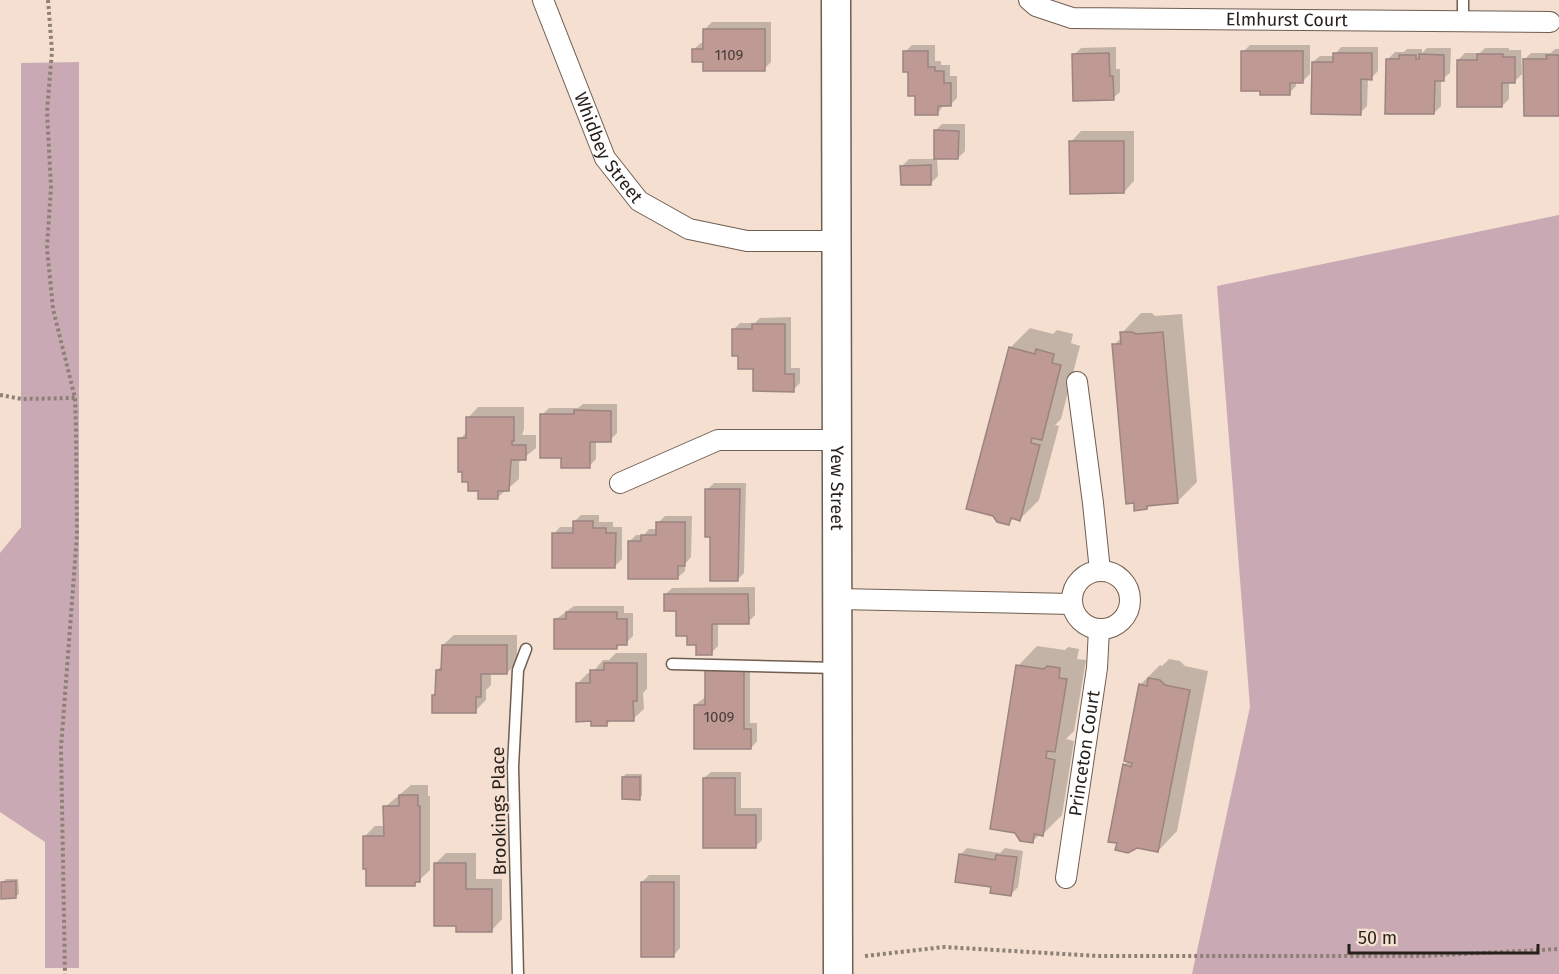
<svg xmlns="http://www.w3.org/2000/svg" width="1559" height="974" viewBox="0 0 1559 974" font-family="'Fira Sans',sans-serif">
<rect width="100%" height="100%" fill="#f4dfd0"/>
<!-- green -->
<path fill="#c9aab4" d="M79,62V968H45V842L0,812V553L21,527V63Z
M1559,215V974H1192L1250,707L1217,286Z"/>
<!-- shadow -->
<path fill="#0003" d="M712,22H771V62L764,69L704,60L694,49L701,43H705V29Z
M912,45H935V61H941V65H950V76H957V98L950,105H944L937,114L916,94L905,52Z
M1250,45H1310V74L1303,81H1296V86L1289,93L1243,52Z
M1116,47V69H1120V92L1113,98L1074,55L1081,48Z
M1341,47H1378V71L1371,78H1368L1367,106L1360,113L1313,62L1320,56H1334Z
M1427,48H1451L1450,73L1441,80V106L1434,113L1388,59L1395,52H1404L1407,49H1422V53Z
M1485,48H1509V50H1521L1522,74L1515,81H1509V99L1502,106L1458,60L1465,53H1480Z
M1555,49H1559V114L1524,60L1531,53H1551Z
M942,124H965V151L958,158H937L938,176L931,183L902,166L909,159H935V131Z
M1081,131H1134V181L1124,192L1071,142Z
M1141,313H1152L1155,316L1182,314L1197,482L1177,502L1151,504L1147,508L1114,345L1122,337V333Z
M791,317V368H800V383L793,390L754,367L739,355L733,330L740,323H755L760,318Z
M1030,328L1053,334L1057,330L1073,334L1071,343L1080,346L1061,419L1055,425L1059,426L1039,500L1020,519L1014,518L1009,523L1010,348Z
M583,404H617V433L610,440H596V459L589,466L542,415L549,408H578Z
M478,407H524V429L522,435H536V448L519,462V479L497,498L479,489L469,481L460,439L468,431V418Z
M714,483H746L744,573L737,580L712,536L707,490Z
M581,515H599V522H613V527H622V559L615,566L554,534L560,527H574V522Z
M665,516H692L691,557L685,564V571L678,577L629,542L636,535H644L649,529H658V523Z
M755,587V615L748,622H718V646L711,653L689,634L677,610L665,595L672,588Z
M574,606H624V613H633V636L626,643H621L616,648L555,620Z
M454,635H517V662L507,673H491V685L486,690V700L475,711L433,695L437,691V670L443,665V645Z
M1037,646L1065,650L1068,647L1079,649L1077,659L1086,660L1074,731L1066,739L1074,741L1062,815L1043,834H1040L1033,841L1018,666Z
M616,653H647V689L643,693L644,709L633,719L611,720L607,724L592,720L577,684L588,673H592L603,660H609Z
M1169,659L1180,661L1185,666L1208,671L1177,831L1158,851L1124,765L1129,761L1140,685L1160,665L1162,666Z
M750,663V723H757V741L751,748L695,705Z
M711,772H741V808H762V840L755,847L704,778Z
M626,774H642V795L639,798L623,777Z
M411,785H428V796H430V870L415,884L364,837L375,826H385V807Z
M967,848L1000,853L1005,848L1023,851L1018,887L1011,894L992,886L960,855Z
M446,853H476V879H502V919L492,930L457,925L436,863Z
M649,875H680V948L674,955L642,882Z
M6,879H18L19,894L15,897L3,882Z"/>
<!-- building -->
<path fill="#bf9994" stroke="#9c8481" stroke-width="1.5" d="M703,29H765V71H703V62H692V49H703Z
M903,51H928V67H935V71H944V83H951V106H938V115H915V96H908V72H903Z
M1241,51H1303V83H1290V95H1260V91H1241Z
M1109,53L1110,76H1113L1114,100L1073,101L1072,54Z
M1333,53H1372V80L1361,79V115L1311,114L1312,62H1333Z
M1419,54L1444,55V81H1435L1434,114H1385L1386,59H1399V55H1416V59H1419Z
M1477,54H1503V57H1515V83H1502V107H1457V60H1477Z
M1546,55H1559V116H1524L1523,59H1547Z
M934,130L959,131L958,159H934Z
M1069,141H1124V193L1070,194Z
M931,165V185H901L900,166Z
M752,324H785V374H794V392L753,391V369H738V356H732V329H752Z
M1120,332H1132L1136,334L1163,332L1178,503L1147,506V509L1134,511V503L1126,504L1112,344H1121Z
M1009,347L1035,354L1036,349L1054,354L1052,363L1061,365L1042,440L1032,438L1031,443L1040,445L1020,521L1011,518L1009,525L997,522L993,516L966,509Z
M574,410L611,411V442H590V468H561V458H540V414H574Z
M466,417H514V441H512V445H526V460H511L509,491H498V499H478V491H468V482H462V472H458V438H466Z
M705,489H740L738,581H710V537H705Z
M573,521H593V528H606V533H616L615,568H552V533H573Z
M656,522H685V566H678V579H628V541H641V535H656Z
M664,594H748L749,624H712V655H696V645H687V636H676V611H664Z
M566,612H617V619H627V645H617V649H554V619H566Z
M442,645H507V674H481V697H476V713H432V695H435L436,670H441Z
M604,663H637V701H633L634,721H607V726H591V721L576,722V683H590V670H604Z
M1016,665L1044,669L1047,666L1060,668L1059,678L1067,679L1055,752L1047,751L1046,758L1055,760L1043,836L1034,834L1033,843L1020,841L1015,833L990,829Z
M705,670H744V729H751V749H694V705H705Z
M1148,678L1160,680L1165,685L1190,690L1158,852L1137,848L1128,853L1115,850L1117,843L1108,842L1123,764L1131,767L1132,763L1124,761L1139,684L1147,686Z
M622,777H640V800L622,799Z
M703,778H735V815H756V848H703Z
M399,795H418V806H420V882H415V886H366V869H363V836H384L383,806H399Z
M959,854L995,860L996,855L1017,857L1011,896L990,893L991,887L955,882Z
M434,863H466V889H492V932H456V926H434Z
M16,881V898L1,899V882Z
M641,882H674V957H641Z"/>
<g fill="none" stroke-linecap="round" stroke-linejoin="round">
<defs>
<path id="lane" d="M1463,0V22
M672,664L837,668
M518,974L513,767L518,670L526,649"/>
<g id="street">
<path id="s1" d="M543,0L605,158L639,201L689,229L747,241H836"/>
<path id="s2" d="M1029,0L1036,6L1072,18L1550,22"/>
<path d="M1077,382L1093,503L1100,571"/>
<path d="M620,483L718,440H837"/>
<circle cx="1101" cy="600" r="29"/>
<path d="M838,599L1072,604"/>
<path id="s3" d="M1066,878L1097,668L1099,629"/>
</g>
<g id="secondary">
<path id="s4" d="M836,0L838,974"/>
</g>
</defs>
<!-- lane casing -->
<use href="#lane" stroke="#705e51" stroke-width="13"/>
<!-- street casing -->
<use href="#street" stroke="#705e51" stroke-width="22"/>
<!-- secondary casing -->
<use href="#secondary" stroke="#705e51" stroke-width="31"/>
<!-- path -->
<path stroke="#8e8076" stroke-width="4" stroke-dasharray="3 3" stroke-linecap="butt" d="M48,0L52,51L47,111L51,187L47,248L53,309L75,398L76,428L77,535L61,748L65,974
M0,395L22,399L75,398
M865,956L944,947L1098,956H1424L1559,949"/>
<!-- lane -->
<use href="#lane" stroke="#fff" stroke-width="10"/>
<!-- street -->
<use href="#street" stroke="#fff" stroke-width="20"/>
<!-- secondary -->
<use href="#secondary" stroke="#fff" stroke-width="28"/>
</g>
<g text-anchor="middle" stroke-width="4.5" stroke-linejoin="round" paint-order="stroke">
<!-- number labels -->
<g font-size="15" fill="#4c3e38">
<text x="729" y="60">1109</text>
<text x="719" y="722">1009</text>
</g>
<!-- street labels -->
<g font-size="18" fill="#261f1a" stroke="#f4dfd0">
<text dy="6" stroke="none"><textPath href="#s2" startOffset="262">Elmhurst Court</textPath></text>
<text dy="6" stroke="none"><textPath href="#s1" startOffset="162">Whidbey Street</textPath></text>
<text dy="6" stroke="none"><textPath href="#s4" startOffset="488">Yew Street</textPath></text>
<text dy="6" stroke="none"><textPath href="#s3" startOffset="126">Princeton Court</textPath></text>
<text transform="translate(499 811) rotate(-91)" y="6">Brookings Place</text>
</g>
</g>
<!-- scale -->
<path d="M1349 944v9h189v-9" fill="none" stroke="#261f1a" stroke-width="3"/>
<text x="1358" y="944" font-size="18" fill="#261f1a" stroke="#f4dfd0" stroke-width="4.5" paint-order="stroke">50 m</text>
</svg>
